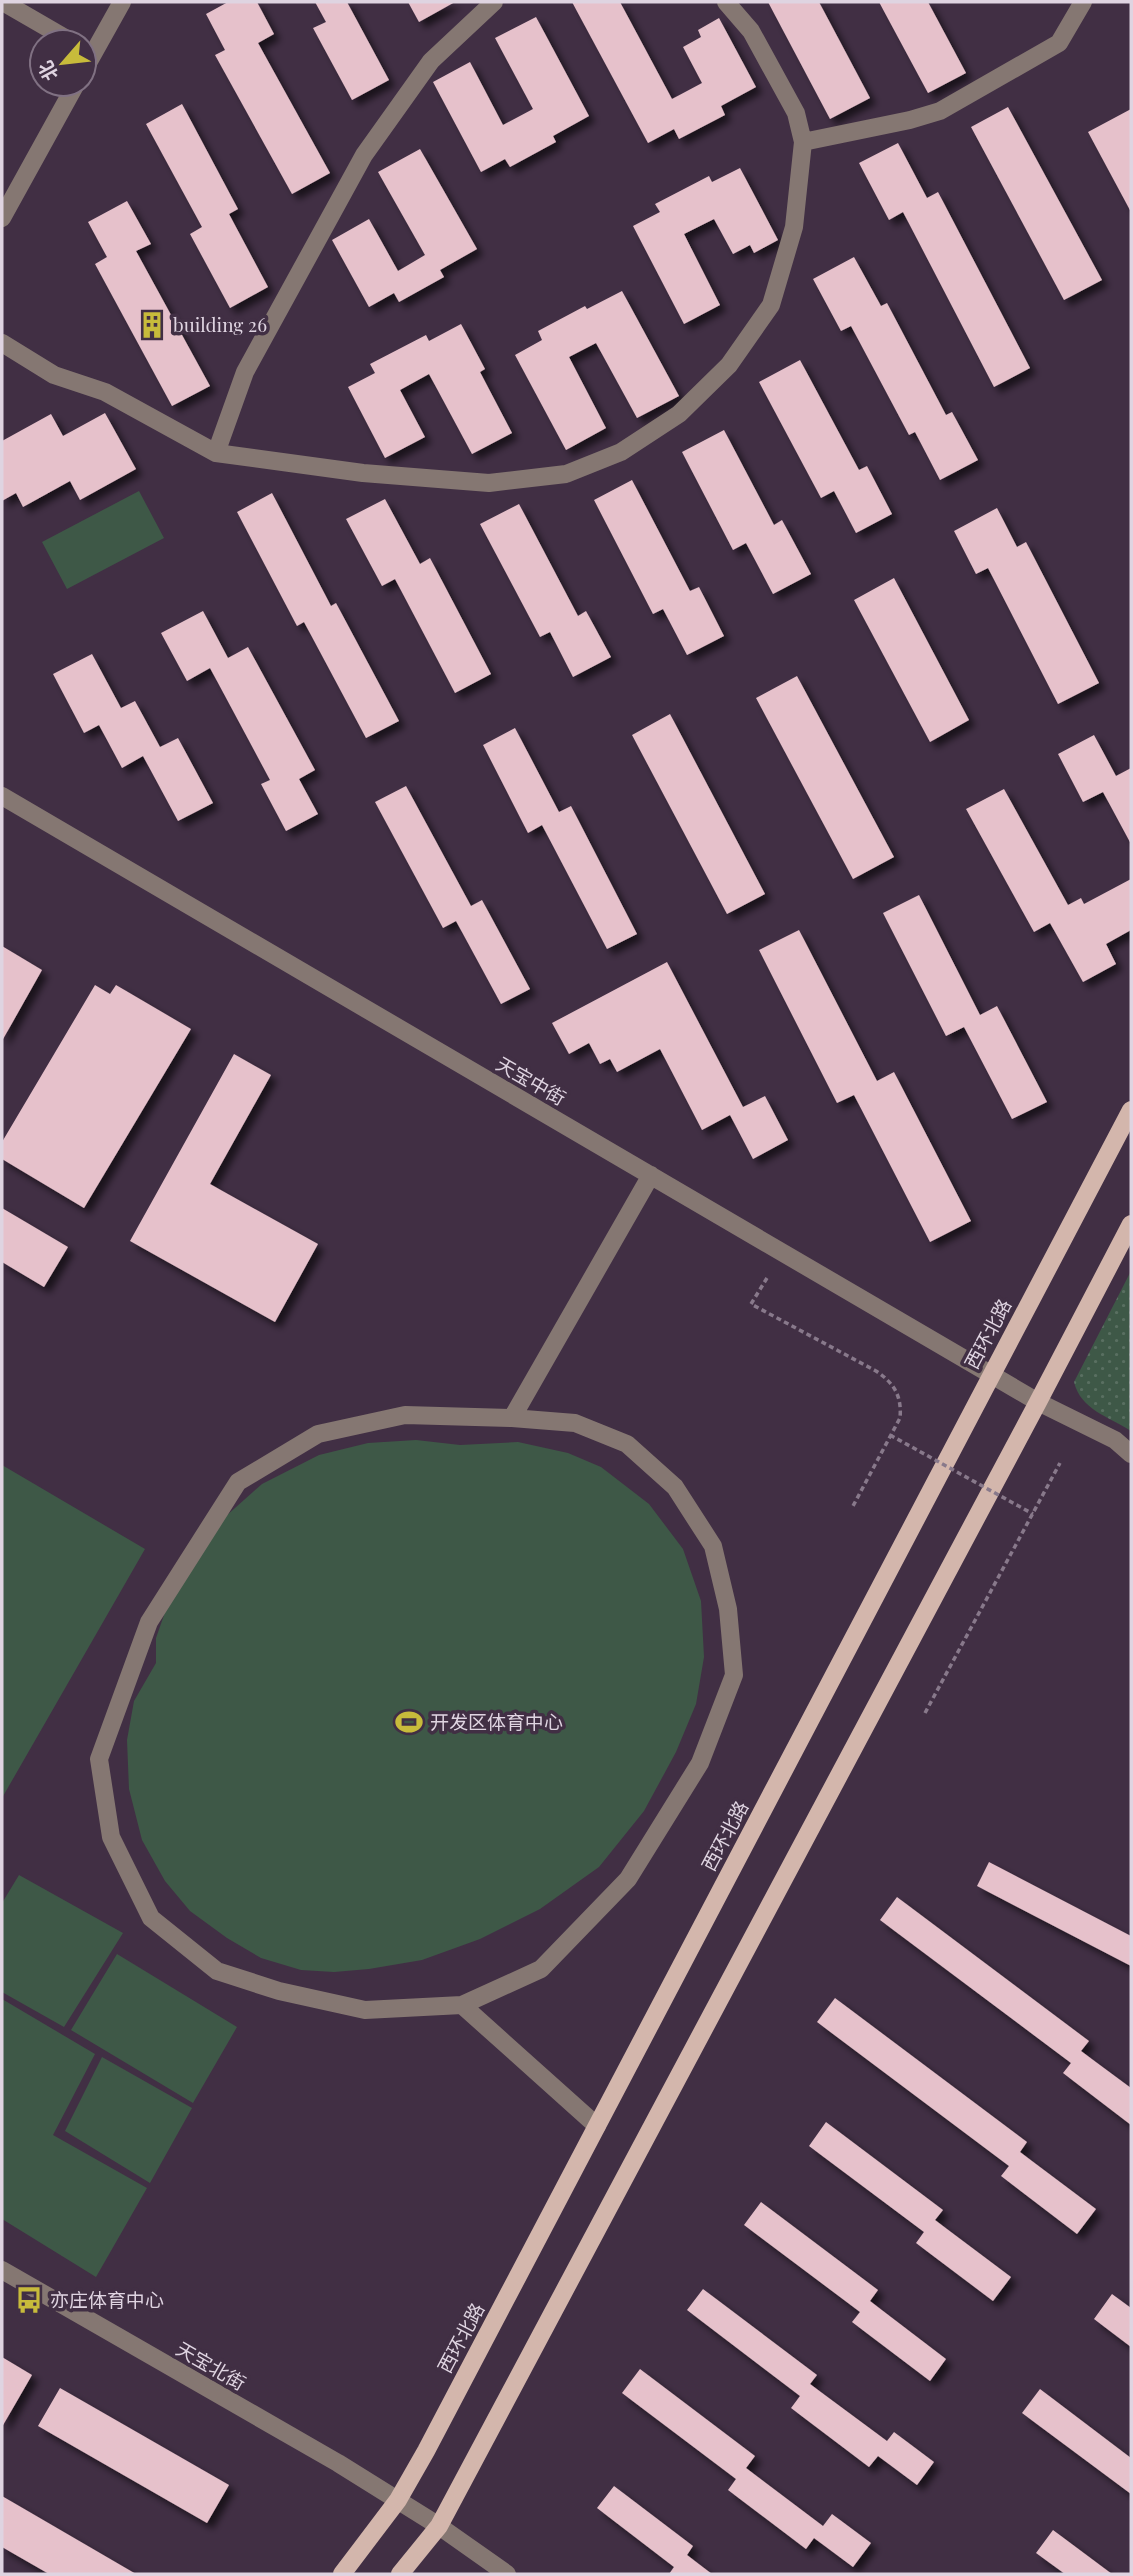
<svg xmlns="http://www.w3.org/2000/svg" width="1133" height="2576" viewBox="0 0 1133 2576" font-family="'Playfair Display','Noto Sans SC',serif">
<defs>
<pattern id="grass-dots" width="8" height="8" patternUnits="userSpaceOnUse" patternTransform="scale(1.75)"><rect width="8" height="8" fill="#3e5847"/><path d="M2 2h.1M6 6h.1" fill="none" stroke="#596f61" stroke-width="1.8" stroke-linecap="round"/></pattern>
<filter id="shadow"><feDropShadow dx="6" dy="6" stdDeviation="3.5" flood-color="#0009"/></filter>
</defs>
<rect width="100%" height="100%" fill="#412f44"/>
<!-- grass -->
<path fill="url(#grass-dots)" d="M1131,1271V1431C1108,1416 1081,1410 1074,1382Z"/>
<!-- garden -->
<path fill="#3e5847" d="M139,491L164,538L67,589L42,542Z
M416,1440L460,1445L518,1442L568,1453L601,1467L649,1504L683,1549L701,1601L704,1657L696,1704L676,1752L644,1811L599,1867L540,1909L480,1939L422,1960L369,1969L334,1972L301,1970L261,1958L227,1938L190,1911L165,1881L142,1840L129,1789L127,1740L134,1701L156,1663V1638L170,1598L226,1516L262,1484L319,1455L368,1443Z
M2,1465L145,1549L2,1798Z
M19,1875L123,1933L64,2027L2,1992V1903Z
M117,1954L237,2027L193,2103L71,2030Z
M2,1999L95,2054L53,2135L147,2188L96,2277L2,2219Z
M102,2057L192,2108L150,2183L65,2131Z"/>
<!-- building -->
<path fill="#e6c1cb" filter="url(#shadow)" d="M228,2H257L274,34L258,43L330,173L292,194L215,55L225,50L206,14Z
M315,2H347L389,80L352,100L313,28L326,22Z
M408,2H455L419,22Z
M572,2H620L672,99L702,83L683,47L701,37L698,30L719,18L756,87L721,106L725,115L679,139L674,129L648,143Z
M768,2H819L870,98L830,119Z
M879,2H928L966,73L928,93Z
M536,17L589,116L553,136L556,142L510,167L505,159L481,172L433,82L470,62L503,125L533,109L495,38Z
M182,104L238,209L229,214L268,287L230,308L190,234L202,227L146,124Z
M1008,107L1102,280L1064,300L971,127Z
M1131,109V212L1088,132Z
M898,143L927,198L938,192L1030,368L994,387L903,212L889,220L859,163Z
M420,149L477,249L440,270L444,277L399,302L394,293L369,307L332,240L369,219L398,271L425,255L378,172Z
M740,168L778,240L754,253L750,245L733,254L714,219L684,234L720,305L684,324L633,226L660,212L655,204L709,176L712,182Z
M127,201L151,244L136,251L210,386L172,406L95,264L107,257L88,222Z
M854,257L881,306L887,303L946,415L952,412L978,460L940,480L915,432L909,435L851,326L841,331L813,279Z
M622,291L679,396L637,418L596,343L569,357L606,428L566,450L515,355L542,340L538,331L585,306L587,309Z
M461,324L485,369L480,372L512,433L472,454L429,374L400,390L425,437L385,458L348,387L375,373L370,364L426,335L429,341Z
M800,360L859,470L867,466L892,514L856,533L834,491L821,498L759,382Z
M105,413L136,469L80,500L70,481L23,507L16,493L2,501V441L51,414L63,436Z
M724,430L774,525L782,520L811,574L773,594L746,543L733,550L682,452Z
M632,480L690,591L699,587L724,636L687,655L663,609L653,614L594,500Z
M272,493L331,606L336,603L399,721L366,738L304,622L297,626L237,512Z
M385,499L420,564L430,558L491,674L455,693L395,579L382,586L346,519Z
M519,504L578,616L586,611L611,657L573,677L550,632L540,637L480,524Z
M997,508L1017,547L1026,542L1099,683L1058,704L988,568L976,574L954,531Z
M894,578L969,720L930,742L854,600Z
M203,611L228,658L248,647L315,770L299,779L318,814L286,831L261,784L270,780L210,668L187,681L161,633Z
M92,654L121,708L135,701L160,747L178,738L213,803L178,821L143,756L122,768L99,725L84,733L53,674Z
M797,676L894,857L853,879L756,698Z
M670,714L765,894L727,914L632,735Z
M515,728L559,812L571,806L637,934L607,949L542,825L528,833L483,745Z
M1094,735L1116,776L1131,768V844L1103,792L1083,802L1058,754Z
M406,786L471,906L482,900L530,989L501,1004L456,921L443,928L375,802Z
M1004,789L1068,905L1081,898L1084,904L1131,879V930L1106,944L1116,964L1083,982L1050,923L1034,932L966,809Z
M919,895L980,1015L997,1006L1047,1102L1012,1119L964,1027L946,1036L883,913Z
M799,930L877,1081L894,1072L971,1221L930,1242L854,1095L837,1103L759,950Z
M2,946L42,970L2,1041Z
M667,962L743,1107L765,1096L788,1140L753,1159L730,1115L702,1130L660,1049L617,1072L610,1059L600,1064L589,1043L569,1054L552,1023Z
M95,985L110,994L116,985L191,1029L84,1208L2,1159V1142Z
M234,1054L271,1075L210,1184L318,1244L275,1322L130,1241Z
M2,1208L68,1247L44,1287L2,1262Z
M989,1862L1131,1936V1966L977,1886Z
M897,1897L1089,2041L1081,2051L1131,2088V2125L1063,2073L1071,2063L880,1920Z
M835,1998L1027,2142L1020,2152L1096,2209L1077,2234L1001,2176L1009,2166L817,2022Z
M826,2122L943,2210L935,2220L1011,2277L993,2301L916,2243L924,2232L809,2146Z
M761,2202L878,2290L870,2301L946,2359L930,2381L852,2322L860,2312L744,2225Z
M703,2289L817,2375L810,2384L887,2441L894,2432L934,2462L917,2485L878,2456L869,2467L791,2408L800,2396L687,2310Z
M1112,2294L1131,2308V2347L1094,2319Z
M2,2357L32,2375L2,2427Z
M640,2369L755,2456L746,2468L823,2526L832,2514L871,2543L853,2567L814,2538L806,2549L728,2490L736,2479L622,2393Z
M60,2388L229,2485L207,2523L38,2426Z
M1040,2389L1131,2458V2494L1022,2413Z
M614,2486L693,2546L687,2555L712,2574H669L674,2567L597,2508Z
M2,2496L57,2528L136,2574H49L2,2547Z
M1053,2530L1112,2574H1065L1036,2553Z"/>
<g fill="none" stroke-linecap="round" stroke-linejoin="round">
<!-- path -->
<path stroke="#88798b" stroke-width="3.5" stroke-dasharray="5 3.5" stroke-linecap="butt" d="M767,1278L751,1304L876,1371C894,1383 902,1396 900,1418L853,1506
M925,1713L1060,1463"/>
<!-- minor -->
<path stroke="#857772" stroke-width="18" d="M3,2L72,42
M84,70L122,2
M803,142L910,120L940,111L1059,43L1083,2
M2,218L76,84
M2,343L54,375L105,392L216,453L363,473L489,483L566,474L621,452L679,414L729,365L771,305L794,227L803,142L796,113L751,31L726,2
M216,453L245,372L364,155L431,61L494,2
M2,796L1038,1402L1115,1440L1131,1454
M462,2005L541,1969L628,1879L700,1763L734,1675L728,1609L713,1546L675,1487L627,1444L575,1423L512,1418
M597,2126L462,2005L365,2010L279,1991L217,1971L151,1918L111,1837L99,1759L149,1622L238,1482L318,1434L405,1415L512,1418L651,1175
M2,2270L338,2463L439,2526L507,2574"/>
<!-- major -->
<path stroke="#d3b6ac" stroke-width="18" d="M342,2574L398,2500L426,2451L1131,1110
M400,2574L439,2526L1038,1402L1131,1224"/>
<!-- path-bridge -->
<path stroke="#88798b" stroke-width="3.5" stroke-dasharray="5 3.5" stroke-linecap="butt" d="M890,1435L1033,1514"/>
</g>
<!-- icons -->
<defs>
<symbol id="building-bare" viewBox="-9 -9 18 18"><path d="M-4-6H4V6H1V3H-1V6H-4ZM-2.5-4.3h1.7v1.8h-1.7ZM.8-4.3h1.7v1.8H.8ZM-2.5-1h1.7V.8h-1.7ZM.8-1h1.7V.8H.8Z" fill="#c7bb3b" stroke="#412f44" stroke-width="2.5" paint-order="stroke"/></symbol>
<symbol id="stadium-bare" viewBox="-9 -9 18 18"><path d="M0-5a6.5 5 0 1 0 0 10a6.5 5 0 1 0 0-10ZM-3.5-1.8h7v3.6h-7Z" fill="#c7bb3b" stroke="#412f44" stroke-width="2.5" paint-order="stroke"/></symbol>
<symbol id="bus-bare" viewBox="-9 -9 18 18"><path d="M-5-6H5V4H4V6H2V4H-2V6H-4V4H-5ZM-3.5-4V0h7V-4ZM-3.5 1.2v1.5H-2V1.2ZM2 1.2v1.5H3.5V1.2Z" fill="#c7bb3b" stroke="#412f44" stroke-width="2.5" paint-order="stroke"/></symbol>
</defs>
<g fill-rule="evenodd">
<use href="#building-bare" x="133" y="306" width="38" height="38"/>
<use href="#stadium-bare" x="390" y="1703" width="38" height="38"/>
<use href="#bus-bare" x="10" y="2281" width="38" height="38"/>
</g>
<g text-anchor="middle" stroke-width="7" stroke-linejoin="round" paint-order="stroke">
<!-- poi labels -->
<g font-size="19" fill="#dfd4e1" stroke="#412f44" text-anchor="start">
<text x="173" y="332">building 26</text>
<text x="430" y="1729">开发区体育中心</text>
<text x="50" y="2307">亦庄体育中心</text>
</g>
<!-- street labels -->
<g font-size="19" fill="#dfd4e1" stroke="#412f44">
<text transform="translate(531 1081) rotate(30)" y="7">天宝中街</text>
<text transform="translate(988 1334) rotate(-62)" y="7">西环北路</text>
<text transform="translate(725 1836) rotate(-62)" y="7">西环北路</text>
<text transform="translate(461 2338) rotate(-62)" y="7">西环北路</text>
<text transform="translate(211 2366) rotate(30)" y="7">天宝北街</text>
</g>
</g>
<!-- border -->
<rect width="1133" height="2576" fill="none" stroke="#dfd4e1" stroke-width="7"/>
<!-- north arrow -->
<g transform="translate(63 63) rotate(242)"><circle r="33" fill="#412f44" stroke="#807183" stroke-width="2"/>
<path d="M0-5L12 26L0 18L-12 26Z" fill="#c7bb3b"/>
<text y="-10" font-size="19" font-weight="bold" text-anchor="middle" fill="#dfd4e1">北</text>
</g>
</svg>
